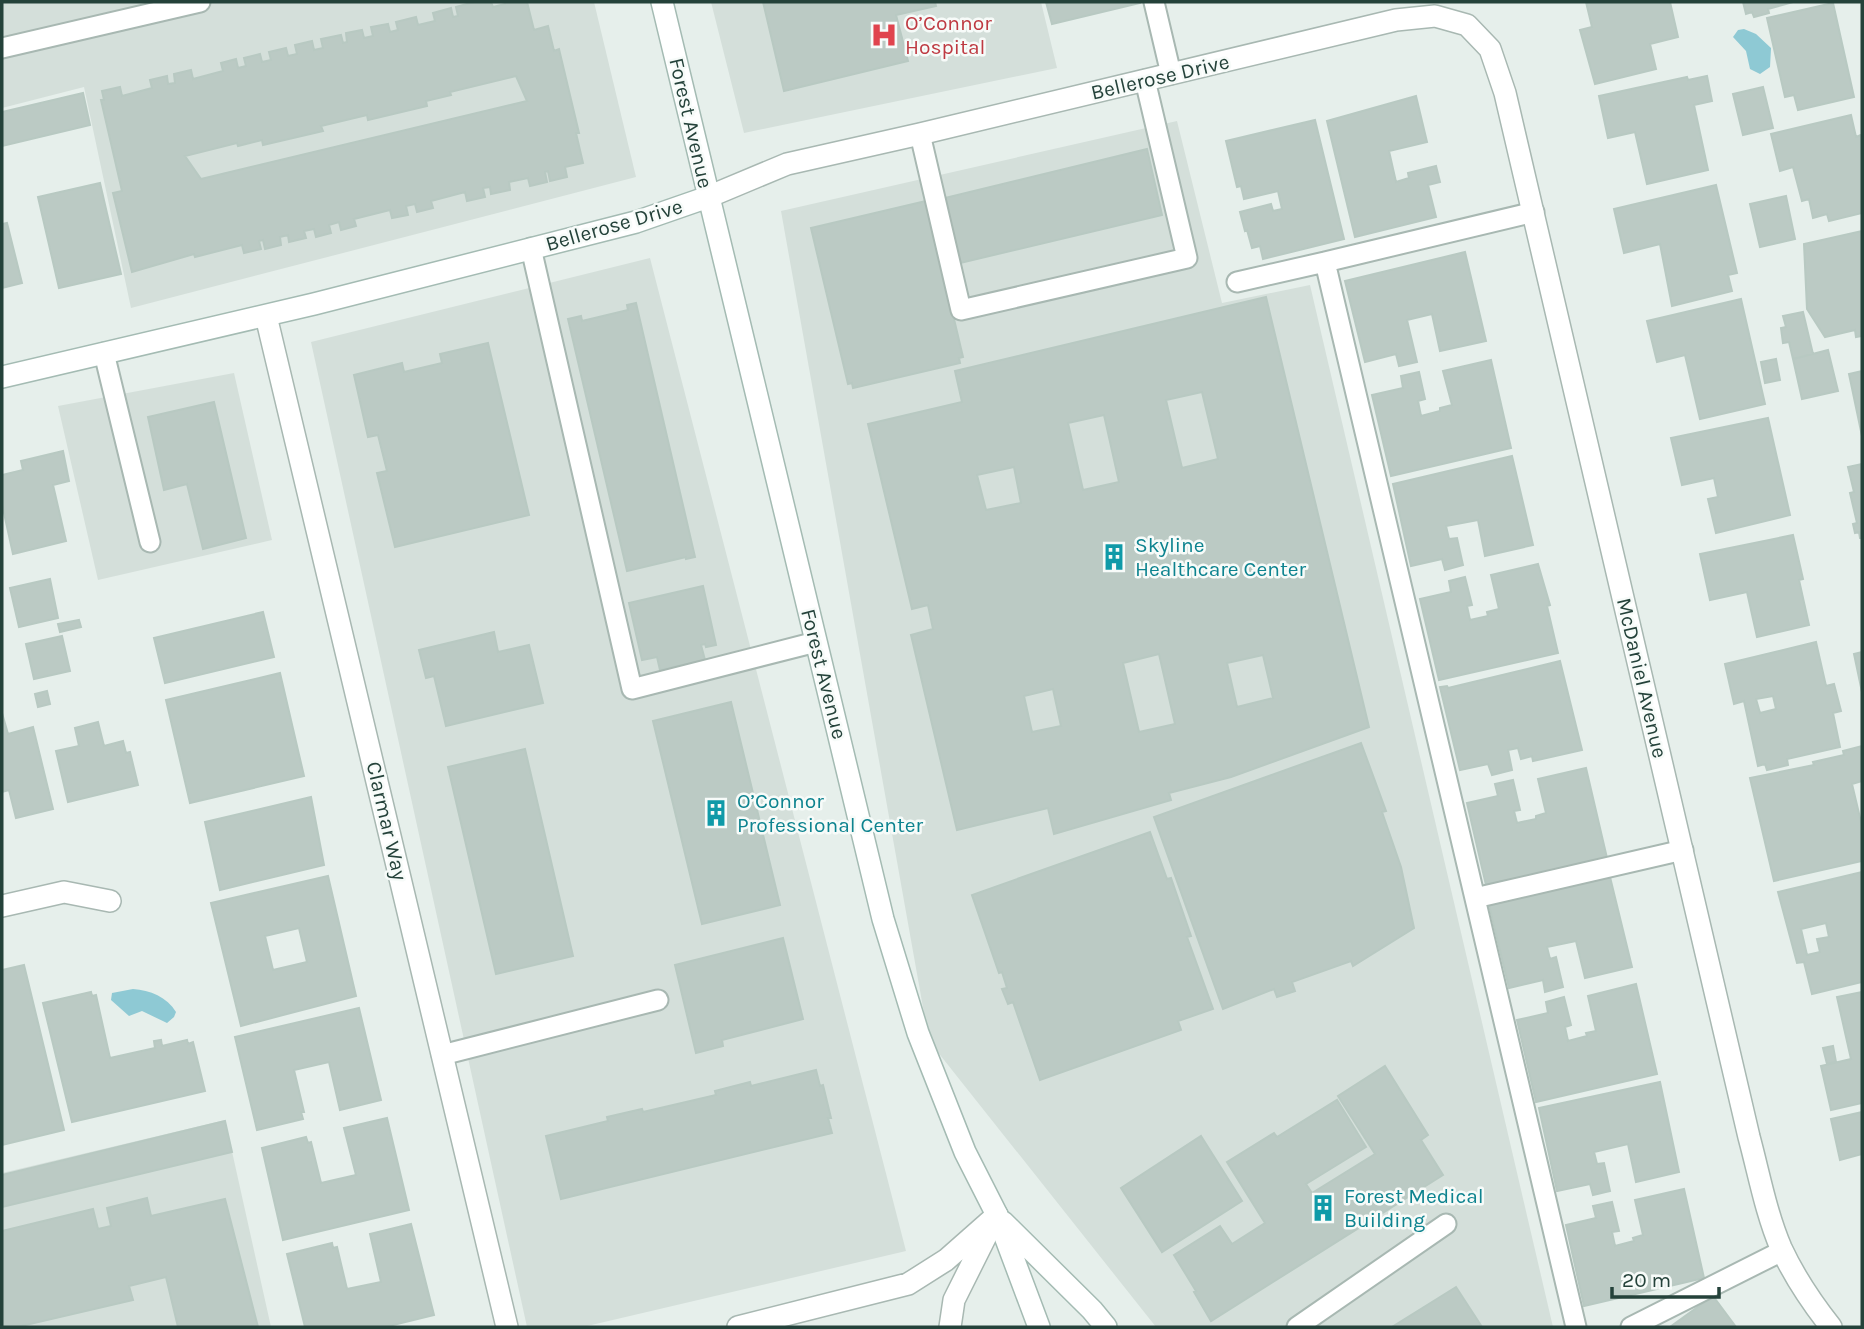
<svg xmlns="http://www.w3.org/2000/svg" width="1864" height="1329" viewBox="0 0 1864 1329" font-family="Karla,sans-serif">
<rect width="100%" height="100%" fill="#e6efeb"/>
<!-- built -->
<path fill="#d4dfda" d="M2,2H594L636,177L131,308L84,87L2,108Z
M711,2H1041L1057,68L744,133Z
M1177,121L1222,303L1310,285L1553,1327H1156L929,1041L781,211Z
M650,258L906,1251L583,1327H527L311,342Z
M234,373L272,540L98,580L58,406Z
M225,1120L271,1327H2V1173Z"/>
<!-- water -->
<path fill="#8ec9d4" d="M1744,29L1756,34L1771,48L1770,67L1760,74L1750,69L1746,51L1733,37L1738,30Z
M133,989C150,990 167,997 176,1012L174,1017L167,1023L142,1011L129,1016L111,1000L112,993Z"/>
<!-- building -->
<path fill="#bbcac4" stroke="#b8c9c2" stroke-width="2" fill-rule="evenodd" d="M474,2H491L493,7L505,4V2H527L534,30L548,26L554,51L559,49L579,133H576L583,163L565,167L567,177L550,181L548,171L545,172L547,182L530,186L528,178L509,182L510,190L491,194L490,187L483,188L485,197L467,201L465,192L431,201L433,208L417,212L415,204L406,206L408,215L392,218L390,210L354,219L356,226L341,230L339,222L329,225L331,233L316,237L314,229L304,231L306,238L289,242L288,235L280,237L281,245L265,249L263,240L259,241L261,249L244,253L242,245L195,257L194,254L132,272L113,193L122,191L101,100H104L102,91L120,87L122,96L152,88L150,80L167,76L168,84L175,83L174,74L191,70L193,79L223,71L221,63L236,59L238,68L246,66L244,58L260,54L262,62L271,60L269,52L286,48L288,56L297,54L295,45L312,41L314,50L323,48L321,39L341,35L343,43L347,42L346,33L362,30L364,38L373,36L371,27L388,24L390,32L398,30L396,22L416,17L418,25L435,21L433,13L451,8L453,17L458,16L456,7ZM516,76L527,101L201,179L185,156L237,143L238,146L262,140L263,145L323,131L321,126L367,115L368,120L427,106L426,101L451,95L450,92Z
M763,2H935L936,6L896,15L908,61L784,91Z
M1046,2H1140V3L1052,24Z
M1586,2H1670L1678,37L1650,44L1656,69L1595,84L1580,30L1592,27Z
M1743,2H1793L1768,9L1769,13L1754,17L1752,12L1746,14Z
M1833,3L1854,97L1798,110L1794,95L1785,97L1767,18Z
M1707,76L1712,101L1694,105L1708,170L1647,184L1635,132L1608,138L1599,96L1687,77L1688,80Z
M1763,87L1773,128L1743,135L1733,94Z
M83,93L90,125L2,146V112Z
M1416,96L1427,142L1389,151L1396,182L1409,178L1408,173L1436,166L1440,182L1428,185L1436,217L1355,237L1327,121Z
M1851,115L1856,137L1861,135L1862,142V213L1829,221L1827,214L1813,218L1809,199L1802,201L1793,167L1780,171L1771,134Z
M1315,120L1344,239L1263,259L1260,246L1252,248L1247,230L1245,231L1240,212L1271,204L1273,211L1282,209L1278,191L1244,199L1241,186L1237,187L1226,141Z
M1147,149L1162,215L960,263L945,198Z
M100,183L121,274L59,288L38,197Z
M1716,185L1737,273L1728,275L1732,291L1672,306L1660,244L1624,253L1614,209Z
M1786,196L1795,239L1760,247L1750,204Z
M926,201L963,357L959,358L960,363L853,388L852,383L848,384L811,228Z
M7,223L22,283L2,288V224Z
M1862,231V336L1856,337L1855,330L1825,337L1807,309L1804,244Z
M1465,252L1486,341L1440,351L1432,314L1407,320L1417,362L1399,366L1396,354L1365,362L1345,281Z
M1266,297L1369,727L1231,777L1169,793L1171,800L1054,834L1048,808L957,830L911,635L933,629L928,605L912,609L868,424L962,402L955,371ZM1202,392L1218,459L1182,468L1166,400ZM1104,415L1119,482L1083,490L1068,423ZM1014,467L1021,503L986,510L977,475ZM1159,654L1175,724L1139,732L1123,663ZM1263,655L1273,698L1237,707L1227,663ZM1053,689L1061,726L1032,732L1024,696Z
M1741,299L1765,404L1700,419L1685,355L1657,362L1647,321Z
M636,303L695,557L686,559V557L627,571L568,319L581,316L582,321L628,310L627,305Z
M1803,312L1813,354L1793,359L1789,342L1783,343L1781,328L1786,327L1783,316Z
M488,343L529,515L395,547L377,473L387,471L378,435L368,437L354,375L402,363L404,372L442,363L440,354Z
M1828,350L1838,391L1802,399L1793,359Z
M1776,359L1780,380L1765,383L1761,362Z
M1491,360L1511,448L1391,476L1372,395L1403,388L1401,376L1419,372L1425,399L1418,401L1421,416L1440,411V408L1452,405L1443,371Z
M1862,371V436L1849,374Z
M214,402L246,538L203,549L187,484L164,490L148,417Z
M1768,418L1790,515L1716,533L1708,499L1718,497L1714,478L1682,485L1671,438Z
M63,451L69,481L53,485L66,541L13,554L2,504V475L23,470L21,461Z
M1512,456L1533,545L1485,556L1478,520L1446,526L1449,539L1457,538L1463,565L1445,570L1442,559L1411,566L1393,484Z
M1862,464V538H1860L1859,532L1855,533L1853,524L1857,523L1850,493L1854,492L1848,467Z
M1793,535L1803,579L1799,580L1809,625L1757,637L1747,592L1710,600L1700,554Z
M1538,564L1550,605L1547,606L1558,653L1439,680L1420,599L1451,592L1449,581L1465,577L1472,605L1467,606L1470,620L1488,616L1487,612L1499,609L1491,575Z
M50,579L58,618L19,627L10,588Z
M703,586L716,645L706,647L705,644L701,645L705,660L660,670L657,657L642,660L629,603Z
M263,612L274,657L165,683L154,638Z
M79,620L81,627L60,632L58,624Z
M494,632L498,652L529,645L543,703L446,726L434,676L426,678L419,650Z
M62,636L70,671L34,679L26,644Z
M1816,642L1826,686L1834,684L1841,711L1833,713L1840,747L1787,759L1788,765L1767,770L1765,764L1758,766L1744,701L1734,704L1725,664ZM1773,696L1776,709L1760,713L1756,699Z
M1862,652V692L1854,654Z
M1560,661L1582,750L1533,761L1532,756L1521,759L1518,748L1508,750L1512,770L1492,775L1488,764L1460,770L1440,687L1447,686L1448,688Z
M280,673L304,776L190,803L166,700Z
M47,691L50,704L38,707L35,694Z
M731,702L780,905L702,924L653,721Z
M2,713L8,734L33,727L53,809L16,818L9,790L2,792Z
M98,722L104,746L123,741L126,753L130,752L138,785L68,802L56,751L79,746L75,728Z
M1361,743L1386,811L1382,812L1401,867L1414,928L1353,966L1351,961L1292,982L1295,991L1277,997L1274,989L1223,1009L1154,817Z
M1862,746V781L1852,784L1862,826V861L1774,881L1750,778L1814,765L1813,762L1844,755L1843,751Z
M525,749L573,956L496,974L448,767Z
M1586,768L1607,858L1486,885L1467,803L1498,796L1495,784L1513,780L1520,810L1514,811L1517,823L1536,819V816L1546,813L1538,779Z
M311,797L324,865L220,890L205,822Z
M1150,832L1167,879L1171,878L1191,936L1187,937L1213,1009L1178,1021L1181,1030L1040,1080L1013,1002L1008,1004L1002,989L1007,988L1002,972L999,973L972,895Z
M1862,872V982L1812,994L1804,962L1797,963L1778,892ZM1826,923L1829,937L1817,939L1820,952L1807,955L1801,929Z
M328,876L356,996L241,1026L211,903ZM299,928L307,962L273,970L265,936Z
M1610,877L1632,967L1585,978L1576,941L1547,947L1550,959L1556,957L1563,987L1545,992L1543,980L1509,988L1489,905Z
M783,938L803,1019L722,1040L723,1046L696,1053L675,965Z
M24,965L64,1130L2,1145V970Z
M1636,984L1657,1074L1536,1102L1517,1020L1548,1013L1546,1002L1564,997L1571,1025L1565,1027L1568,1041L1587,1036L1586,1033L1596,1031L1588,996Z
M91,992L92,996L96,995L110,1058L155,1048L154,1041L161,1040L162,1046L187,1040L188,1044L193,1042L205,1091L72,1122L43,1003Z
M1862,992V1103L1831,1110L1821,1066L1851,1059L1837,997Z
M359,1008L381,1100L340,1110L329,1062L294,1070L304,1112H301L303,1119L257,1130L235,1037Z
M1833,1046L1836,1062L1827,1064L1823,1048Z
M1385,1066L1428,1135L1421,1140L1443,1175L1211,1321L1194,1292L1196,1291L1174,1255L1220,1226L1232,1244L1265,1223L1227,1162L1274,1133L1277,1137L1337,1100L1366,1147L1306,1184L1312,1193L1375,1154L1338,1096Z
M816,1070L820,1086L823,1085L831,1118H828L832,1133L561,1199L546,1136L608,1121L607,1117L642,1109L643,1112L716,1095L715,1091L750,1082L751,1086Z
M1660,1082L1679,1172L1636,1182L1628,1144L1594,1152L1597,1164L1604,1163L1610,1191L1593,1195L1590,1184L1557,1191L1539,1108Z
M1862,1112V1154L1840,1160L1831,1119Z
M387,1118L409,1210L283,1240L262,1148L306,1137L308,1143L311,1142L321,1183L356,1175L344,1128Z
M225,1121L232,1152L2,1207V1175Z
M1201,1136L1242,1201L1162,1252L1121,1188Z
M1684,1189L1704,1278L1584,1306L1566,1225L1596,1218L1593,1206L1612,1202L1619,1231L1612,1232L1615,1246L1634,1241L1633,1238L1643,1235L1635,1200Z
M147,1198L151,1216L225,1199L258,1327H178L166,1277L129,1286L133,1300L17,1327H2V1231L93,1209L98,1229L111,1226L107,1208Z
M411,1224L434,1315L385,1327H305L287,1254L332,1243L333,1248L337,1247L347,1289L381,1282L370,1234Z
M1456,1287L1482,1327H1392Z
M1713,1296L1736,1327H1670Z"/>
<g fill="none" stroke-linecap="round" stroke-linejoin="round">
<defs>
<path id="lane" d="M1154,2L1171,74
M2,48L200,2
M920,134L961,310L1187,258L1145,80
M531,248L632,689L816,642
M1325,262L1534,212
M1237,282L1325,262L1576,1327
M104,353L150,542
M1475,898L1683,850
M442,1055L658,1000
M1297,1327L1446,1224
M1631,1327L1782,1251"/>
<path id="street" d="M708,197L787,164L920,134L1396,20L1435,16L1467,25L1490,49L1505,93L1749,1137C1759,1174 1766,1213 1781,1248C1794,1276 1812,1303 1831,1327
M266,316L507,1327
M2,906L64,892L110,901
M738,1327L908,1284L946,1260L997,1215
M950,1327L954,1300L991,1226"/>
<path id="secondary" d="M662,2L883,919L918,1033L965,1152L997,1215L1039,1327
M2,377L314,304L636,222L708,197
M1003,1222L1092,1310L1106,1327"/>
</defs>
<!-- lane casing -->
<use href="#lane" stroke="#a8b8b2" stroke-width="23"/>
<!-- street casing -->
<use href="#street" stroke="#a8b8b2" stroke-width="24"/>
<!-- secondary casing -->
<use href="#secondary" stroke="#a4bbb3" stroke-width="24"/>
<!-- lane -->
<use href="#lane" stroke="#fff" stroke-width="19"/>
<!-- street -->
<use href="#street" stroke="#fff" stroke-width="21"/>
<!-- secondary -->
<use href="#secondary" stroke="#fff" stroke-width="21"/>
</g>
<!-- icons -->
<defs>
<symbol id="hospital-bare" viewBox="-9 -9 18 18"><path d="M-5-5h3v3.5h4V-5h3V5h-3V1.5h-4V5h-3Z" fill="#e0444e" stroke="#f7fbf9" stroke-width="2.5" paint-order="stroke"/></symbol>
<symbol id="building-bare" viewBox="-9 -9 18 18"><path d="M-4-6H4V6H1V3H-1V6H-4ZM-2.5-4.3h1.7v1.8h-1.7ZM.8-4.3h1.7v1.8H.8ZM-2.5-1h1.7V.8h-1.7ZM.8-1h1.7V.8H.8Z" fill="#0f9aa8" stroke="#f7fbf9" stroke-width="2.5" paint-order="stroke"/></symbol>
</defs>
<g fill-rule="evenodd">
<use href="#hospital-bare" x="865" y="16" width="38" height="38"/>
<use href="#building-bare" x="1095" y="538" width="38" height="38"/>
<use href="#building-bare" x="697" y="794" width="38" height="38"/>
<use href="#building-bare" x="1304" y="1189" width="38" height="38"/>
</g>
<g text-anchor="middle" stroke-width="5" stroke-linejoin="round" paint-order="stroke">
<!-- health labels -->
<g font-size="21" fill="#be3a42" stroke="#f7fbf9" text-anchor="start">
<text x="905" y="30">O’Connor<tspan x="905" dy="24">Hospital</tspan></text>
</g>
<!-- street labels -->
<g font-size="21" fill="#24423a" stroke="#f7fbf9">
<text transform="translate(1160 77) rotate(-13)" y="7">Bellerose Drive</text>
<text transform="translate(691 123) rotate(77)" y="7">Forest Avenue</text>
<text transform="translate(614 225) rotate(-16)" y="7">Bellerose Drive</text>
<text transform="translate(824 674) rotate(76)" y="7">Forest Avenue</text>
<text transform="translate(1642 678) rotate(77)" y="7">McDaniel Avenue</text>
<text transform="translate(387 821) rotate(77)" y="7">Clarmar Way</text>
</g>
<!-- culture labels -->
<g font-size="21" fill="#0d838f" stroke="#f7fbf9" text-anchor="start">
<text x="1135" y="552">Skyline<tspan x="1135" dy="24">Healthcare Center</tspan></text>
<text x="737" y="808">O’Connor<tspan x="737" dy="24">Professional Center</tspan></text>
<text x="1344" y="1203">Forest Medical<tspan x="1344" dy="24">Building</tspan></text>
</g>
</g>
<!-- border -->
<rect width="1864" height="1329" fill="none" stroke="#24423a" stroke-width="7"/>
<!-- scale -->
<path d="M1612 1287v10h107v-10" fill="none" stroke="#24423a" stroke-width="3.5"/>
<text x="1622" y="1287" font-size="21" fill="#24423a" stroke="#f7fbf9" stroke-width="5" paint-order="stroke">20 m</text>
</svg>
